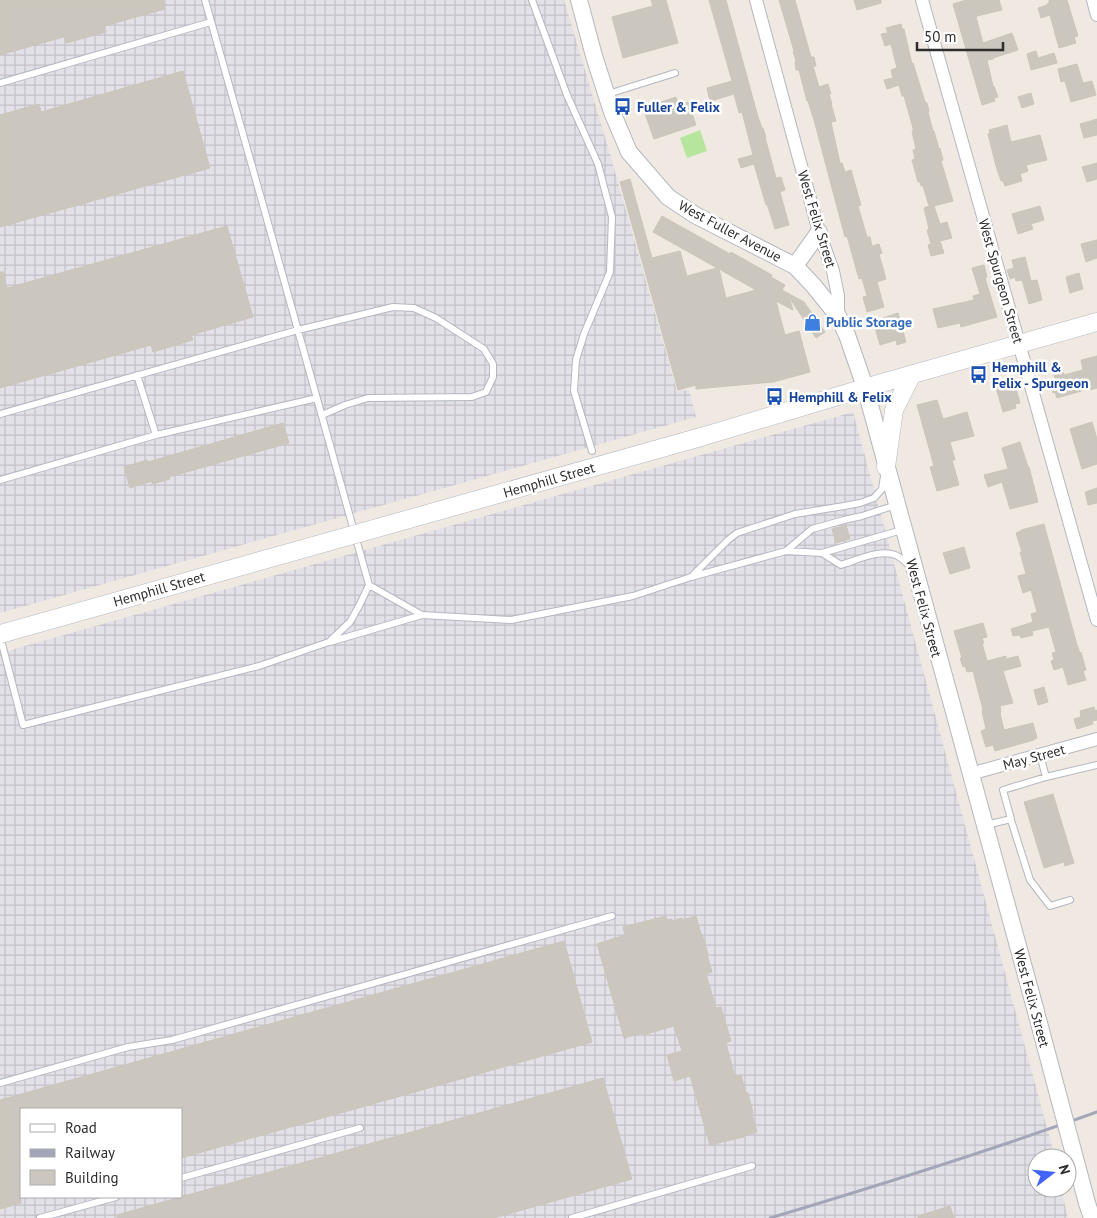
<svg xmlns="http://www.w3.org/2000/svg" width="1097" height="1218" viewBox="0 0 1097 1218" font-family="'PT Sans',sans-serif">
<defs>
<pattern id="industrial-grid" width="8" height="8" patternUnits="userSpaceOnUse" patternTransform="scale(1.25)"><rect width="8" height="8" fill="#e3e1e8"/><path d="M0 4h8M4 0v8" fill="none" stroke="#c3c1c7"/></pattern>
</defs>
<rect width="100%" height="100%" fill="#efe9e1"/>
<!-- industrial -->
<path fill="url(#industrial-grid)" fill-rule="evenodd" d="M0,0H564L610,154L677,391L689,390L696,417L0,613Z
M853,412L1053,1150L1055,1158H1037V1188H1061L1068,1218H0V653ZM21,1109H181V1197H21Z"/>
<!-- park -->
<path fill="#b6e59e" d="M700,130L707,151L687,158L680,138Z"/>
<!-- building -->
<path fill="#cbc7bf" stroke="#cbc5ba" fill-rule="evenodd" d="M0,0H163L165,9L104,26L106,32L66,43L64,37L0,55Z
M651,0H666L678,43L623,58L612,17L653,6Z
M709,0H726L758,117L762,128H763L766,137H765L776,178L781,177L785,190L780,192L789,225L775,229L767,204L766,205L754,164L741,168L738,159L753,155L742,112L739,113L734,94L711,101L709,97L707,88L732,81Z
M779,0H795L811,57H814L816,66H813L819,87L828,84L831,94H829L832,104H831L836,121L831,122L840,163H842L845,172L851,170L861,205L858,206L867,237H870L872,246L879,244L882,253L879,254L886,279L877,282L884,307L867,312L863,297L867,296L862,278L859,279L847,236L845,237L814,120L808,101H807L799,70H796L795,62L796,61L793,51H794Z
M854,0H881V3L857,10Z
M966,0H999L1002,10L977,16L976,17L983,43L1012,33L1018,50L993,58V59L987,60L993,86H994L998,97L994,98L995,101L982,105L953,4Z
M1049,0H1067L1078,36L1074,37L1076,43L1059,48L1050,15L1041,18L1038,8L1047,5V4L1049,3Z
M901,24L902,29H904L912,64L913,63L925,102L927,103L929,111L928,112L933,131H934L939,149L940,148L943,160L941,161L953,201L934,206L940,224L947,222L952,238L940,241L944,253L931,256L928,245L931,244L927,230L929,229L924,208L929,206L923,186H921L920,182H918L912,160L915,159L913,150L916,149L912,132L913,131V128L904,96H902L899,85L887,89L884,80L893,78L891,70L897,68L891,44L885,46L881,34L888,33L886,28Z
M1036,51L1038,58L1054,53L1057,63L1031,70L1027,54Z
M1077,64L1083,83L1092,81L1096,95L1071,102L1065,81L1061,82L1058,69Z
M183,71L210,168L0,227V115L39,104L41,112Z
M1031,93L1034,104L1022,108L1018,97Z
M676,97L679,105L688,102L696,125L654,139L643,108Z
M1097,119V135L1084,138L1080,124Z
M1007,125L1011,142L1040,135L1047,160L1026,165L1028,171L1020,174L1022,181L1005,186L1003,181H1001L996,166L988,134L990,133L989,130Z
M1097,163V179L1087,182L1082,167Z
M630,179L652,258L680,251L687,276L717,268L653,232L662,216L730,254L731,252L772,275L771,277L785,285L782,290L804,302L825,332L816,338L789,297L793,310L776,301L785,335L799,331L810,372L773,382L696,389V385L678,390L620,182ZM719,269L756,290L726,298Z
M1040,206L1044,220L1031,224L1033,229L1018,234L1012,214Z
M227,226L253,317L191,335L193,340L153,352L151,345L0,388V272H3L7,288Z
M1097,240V258L1086,262L1081,244Z
M1025,257L1031,281L1037,280L1042,300L1029,304L1022,280L1016,281L1015,277L1010,279L1007,270L1014,268L1012,260Z
M984,265L987,277L985,278L997,317L961,327L960,323L938,328L933,309L974,300L973,296L980,294L972,268Z
M1079,273L1083,289L1070,293L1066,277Z
M898,313L906,342L897,345L896,340L880,345L875,328L885,325L883,318Z
M1097,356V388L1089,390L1088,389L1057,398L1055,392L1053,393L1049,381L1055,379L1053,371L1062,369L1064,375L1083,370L1081,360Z
M1006,381L1007,383L1014,381L1020,403L1015,404L1016,408L1003,412L995,384Z
M937,400L943,419L967,412L974,436L950,442L955,460H952L959,485L937,491L930,467L934,466L917,405Z
M1092,422L1097,439V464L1082,469L1070,429Z
M283,423L289,443L169,477L170,479L152,484V481L130,488L124,467L147,460L148,462Z
M1020,442L1028,467H1029L1038,502L1010,509L1002,482L988,487L984,475L1008,469L1002,448Z
M1097,488V503L1088,505L1085,492Z
M1044,524L1077,645L1080,653L1081,652L1086,670L1083,671L1086,680L1068,685L1063,667L1054,670L1051,661L1054,660L1052,653L1056,652L1049,627L1032,631L1033,635L1021,638L1020,635L1013,636L1011,629L1033,622L1031,614L1037,612L1031,590L1023,593L1018,576L1026,574L1020,552H1022L1016,533L1021,531V530Z
M846,525L850,539L836,543L832,529Z
M964,547L970,568L950,574L943,553Z
M983,623L987,637L982,638L984,643H982L987,661L1006,656V659L1018,656L1021,666L1003,671L1013,703L1000,706L1001,712L1000,713L1004,730L1033,723L1037,738L1034,739V740L995,751L993,745L986,747L981,731L986,729L982,711L983,710L973,671L967,672L965,666L963,667L960,658H962L954,631Z
M1044,687L1048,702L1038,705L1034,690Z
M1094,707L1095,711L1097,710V720L1092,721L1093,724L1077,729L1074,719L1081,717L1080,711Z
M1053,794L1074,863L1065,866L1064,862L1044,868L1024,802Z
M666,916L667,920L672,919V921L682,918L683,920L696,916L701,934H702L708,954H707L712,972L706,974L716,1008L721,1007L731,1041L726,1043L735,1077L741,1075L746,1093H748L753,1113L752,1114L757,1132L743,1136L744,1137L710,1145L690,1076L674,1081L667,1055L682,1051L674,1026L643,1035L642,1033L624,1038L597,944L625,935L623,927Z
M564,941L592,1042L181,1158V1109H21V1203L0,1209V1100Z
M603,1078L632,1179L494,1218H117V1215Z
M950,1206L954,1218H918V1216Z"/>
<g fill="none" stroke-linecap="round" stroke-linejoin="round">
<defs>
<path id="service" d="M532,0L567,95L598,164L612,217L610,272L584,334L576,360L574,391L592,451
M0,83L211,22
M608,94L675,73
M137,375L156,435
M0,414L298,330L393,307L414,308L436,318L484,349L493,364V377L486,392L472,397L368,398L345,405L322,415
M0,480L156,435L317,398
M786,551L812,529L844,520L862,516L896,505
M822,553L841,565C857,560 883,547 899,557C903,559 907,564 911,567
M692,576L728,540L737,533L795,514L844,506L860,503L874,498L882,489L884,476
M369,585L422,615L511,620L633,596L691,577L786,551L822,553L902,530
M0,636L23,725L259,666L329,642L350,622L359,606L369,585L263,205L205,0
M330,642L422,615
M1046,777L1097,765
M1010,817L1030,880L1050,906L1070,900
M986,825L1011,819L1003,790L1046,777L1040,755
M0,1083L128,1047L172,1040L612,916
M181,1178L360,1128
M40,1218L116,1197
M572,1218L752,1166"/>
<path id="minor" d="M756,0L819,232L833,271L838,296V316
M922,0L1097,620
M1093,0L1097,15
M970,774L1097,739"/>
<path id="tertiary" d="M579,0L594,56L612,112L629,152L668,197L695,215L795,266L813,285L838,316L847,335L865,387L1035,1008
M795,266L819,232
M1087,1203L1092,1218"/>
<path id="secondary" d="M701,437L878,384L1097,322
M886,467L894,410L912,374"/>
</defs>
<!-- service casing -->
<use href="#service" stroke="#b4b7c1" stroke-width="8"/>
<!-- minor casing -->
<use href="#minor" stroke="#b4b7c1" stroke-width="14"/>
<!-- tertiary casing -->
<use href="#tertiary" stroke="#b4b7c1" stroke-width="18"/>
<!-- secondary casing -->
<use href="#secondary" stroke="#b4b7c1" stroke-width="19"/>
<!-- service -->
<use href="#service" stroke="#fff" stroke-width="6"/>
<!-- minor -->
<use href="#minor" stroke="#fff" stroke-width="12"/>
<!-- tertiary -->
<use href="#tertiary" stroke="#fff" stroke-width="16"/>
<!-- secondary -->
<use href="#secondary" stroke="#fff" stroke-width="18"/>
<!-- rail -->
<path stroke="#a3a6b8" stroke-width="3" d="M770,1218C880,1185 989,1151 1097,1112"/>
<defs>
<path id="tertiary-bridge" d="M1035,1008L1087,1203"/>
<path id="secondary-bridge" d="M0,634L701,437"/>
</defs>
<!-- tertiary-bridge casing -->
<use href="#tertiary-bridge" stroke="#b4b7c1" stroke-width="18" stroke-linecap="butt"/>
<!-- secondary-bridge casing -->
<use href="#secondary-bridge" stroke="#b4b7c1" stroke-width="19" stroke-linecap="butt"/>
<!-- tertiary-bridge -->
<use href="#tertiary-bridge" stroke="#fff" stroke-width="16"/>
<!-- secondary-bridge -->
<use href="#secondary-bridge" stroke="#fff" stroke-width="18"/>
</g>
<!-- icons -->
<defs>
<symbol id="bus-bare" viewBox="-9 -9 18 18"><path d="M-5-6H5V4H4V6H2V4H-2V6H-4V4H-5ZM-3.5-4V0h7V-4ZM-3.5 1.2v1.5H-2V1.2ZM2 1.2v1.5H3.5V1.2Z" fill="#1a4fb4" stroke="#fff" stroke-width="2.5" paint-order="stroke"/></symbol>
<symbol id="shop-bare" viewBox="-9 -9 18 18"><path d="M-5-2.5h2.3a2.7 3.5 0 0 1 5.4 0H5L5.5 6h-11ZM-1.5-2.5h3a1.5 2.3 0 0 0-3 0Z" fill="#3f7fe0" stroke="#fff" stroke-width="2.5" paint-order="stroke"/></symbol>
</defs>
<g fill-rule="evenodd">
<use href="#bus-bare" x="610" y="94" width="25" height="25"/>
<use href="#shop-bare" x="800" y="310" width="25" height="25"/>
<use href="#bus-bare" x="966" y="362" width="25" height="25"/>
<use href="#bus-bare" x="762" y="384" width="25" height="25"/>
</g>
<g text-anchor="middle" stroke-width="5" stroke-linejoin="round" paint-order="stroke">
<!-- transit labels -->
<g font-size="14" font-weight="bold" fill="#164399" stroke="#fff" text-anchor="start">
<text x="637" y="112">Fuller &amp; Felix</text>
<text x="992" y="372">Hemphill &amp;<tspan x="992" dy="16">Felix - Spurgeon</tspan></text>
<text x="789" y="402">Hemphill &amp; Felix</text>
</g>
<!-- street labels -->
<g font-size="14" fill="#2e2e2e" stroke="#fff">
<text transform="translate(817 219) rotate(73)" y="5">West Felix Street</text>
<text transform="translate(730 231) rotate(28)" y="5">West Fuller Avenue</text>
<text transform="translate(1001 281) rotate(74)" y="5">West Spurgeon Street</text>
<text transform="translate(549 480) rotate(-16)" y="5">Hemphill Street</text>
<text transform="translate(159 589) rotate(-16)" y="5">Hemphill Street</text>
<text transform="translate(924 608) rotate(75)" y="5">West Felix Street</text>
<text transform="translate(1034 757) rotate(-15)" y="5">May Street</text>
<text transform="translate(1032 998) rotate(75)" y="5">West Felix Street</text>
</g>
<!-- shop labels -->
<g font-size="14" font-weight="bold" fill="#366cbe" stroke="#fff" text-anchor="start">
<text x="826" y="327">Public Storage</text>
</g>
</g>
<!-- legend -->
<rect x="20" y="1108" width="162" height="90" fill="#ffffff" stroke="#ababab"/>
<rect x="30" y="1124" width="25" height="8" fill="#ffffff" stroke="#ababab"/>
<text x="65" y="1133" font-size="15" fill="#2e2e2e">Road</text>
<rect x="30" y="1149" width="25" height="8" fill="#a3a6b8" stroke="#ababab"/>
<text x="65" y="1158" font-size="15" fill="#2e2e2e">Railway</text>
<rect x="30" y="1170" width="25" height="15" fill="#cbc7bf" stroke="#ababab"/>
<text x="65" y="1183" font-size="15" fill="#2e2e2e">Building</text>
<!-- north arrow -->
<g transform="translate(1052 1173) rotate(74)"><circle r="24" fill="#ffffff" stroke="#ababab"/>
<path d="M0-4L9 19L0 12L-9 19Z" fill="#4264fb"/>
<text y="-8" font-size="14" font-weight="bold" text-anchor="middle" fill="#2e2e2e">N</text>
</g>
<!-- scale -->
<path d="M917 42v8h86v-8" fill="none" stroke="#2e2e2e" stroke-width="2.5"/>
<text x="924" y="42" font-size="15" fill="#2e2e2e" stroke="#ffffff" stroke-width="4" paint-order="stroke">50 m</text>
</svg>
